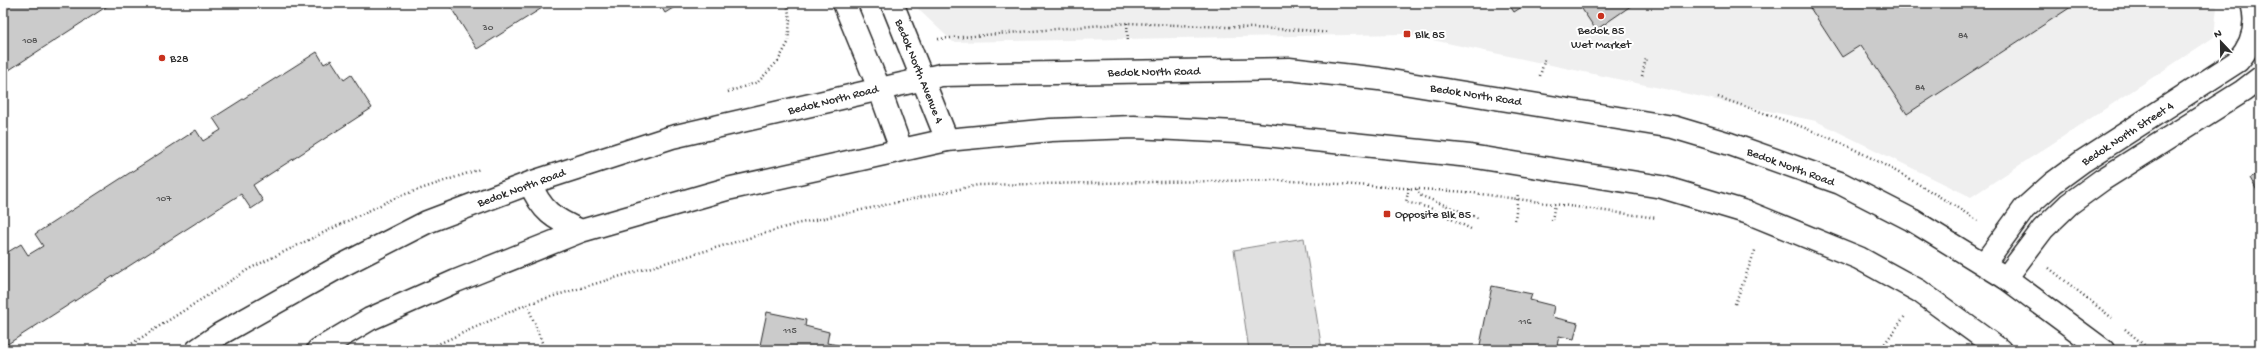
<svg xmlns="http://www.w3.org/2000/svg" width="2263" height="353" viewBox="0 0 2263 353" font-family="'Gochi Hand',sans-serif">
<rect width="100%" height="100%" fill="#fff"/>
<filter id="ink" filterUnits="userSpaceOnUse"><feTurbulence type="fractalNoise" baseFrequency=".025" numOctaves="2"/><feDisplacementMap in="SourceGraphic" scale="8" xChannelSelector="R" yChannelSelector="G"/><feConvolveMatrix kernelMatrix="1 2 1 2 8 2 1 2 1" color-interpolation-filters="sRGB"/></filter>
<g filter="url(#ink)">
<!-- built -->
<path fill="#efefef" d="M916,3H2214L2217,7L2214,37L1971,197L1816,121L1404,34L953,42L919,10Z"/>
<!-- green -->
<path fill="#e0e0e0" stroke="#868686" d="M1304,238L1322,350H1249L1234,250Z"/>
<!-- building -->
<path fill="#cbcbcb" stroke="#2b2b2b" d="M3,3H112L3,74Z
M448,3H550L477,49Z
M659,3H681L665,13Z
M1508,3H1528L1514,12Z
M1578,3H1635L1596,30Z
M1807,3H1914L1917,7L1924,3H2077L1907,114L1861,45L1842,57Z
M317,52L324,64L331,60L344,80L351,75L372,108L253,185L263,201L251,209L241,194L3,347V255L21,244L28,255L43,246L35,234L196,130L203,141L221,130L213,118Z
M2260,172V196L2250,178Z
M1492,286L1532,294L1530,300L1554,306L1552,317L1578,323L1574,339L1559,336L1556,350H1479Z
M767,312L806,320L805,326L829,332L827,343L853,348V350H759Z"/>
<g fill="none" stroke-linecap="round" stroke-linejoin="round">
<defs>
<path id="minor" d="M844,3L879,88L901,149
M892,3L947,140
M1984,264L2024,209L2053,183L2083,161L2238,61C2253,44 2258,24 2252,3
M2006,278L2043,229L2069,204L2102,180L2243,91L2260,78"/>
<path id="major" d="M530,183C541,211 554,219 581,231
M197,350L220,334L339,267L427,222L530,183L672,137L941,75L1289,69L1379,79L1673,127L1730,144L1840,183L1912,220L2006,278L2103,350
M318,350L370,319L456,281L581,231L727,189L947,140L1051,130L1134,127L1236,132L1470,156L1662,187L1749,213L1859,258L1919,291L2000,350"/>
</defs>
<!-- minor casing -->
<use href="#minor" stroke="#2b2b2b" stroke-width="25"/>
<!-- major casing -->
<use href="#major" stroke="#2b2b2b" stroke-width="25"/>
<!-- path -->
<path stroke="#2b2b2b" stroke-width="2.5" stroke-dasharray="1 3" stroke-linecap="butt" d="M1127,23L1128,43
M938,39L1127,23L1303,30L1329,33
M1540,76L1545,58
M1642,76L1646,58
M728,92L758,82L778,61L788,43L790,20L787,3
M1718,97C1760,112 1802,125 1843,144C1890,166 1936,194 1980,222
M1409,188L1406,202L1430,208L1471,229
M1417,189L1419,195L1478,218
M1515,220L1518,193
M1552,220L1555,204
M2049,268L2112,318
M527,304L545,350
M1735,304L1756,248
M2125,329L2150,350
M122,350L249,269L397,197L480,169
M425,350L527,304L796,224L978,185L1277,180L1466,192L1657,218
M1880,350L1905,316"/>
<!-- minor -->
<use href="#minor" stroke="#fff" stroke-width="22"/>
<!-- major -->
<use href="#major" stroke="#fff" stroke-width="22"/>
</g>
</g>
<!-- markers -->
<g fill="#c8321e" stroke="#fff" stroke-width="1.5">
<circle cx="1601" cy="16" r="4"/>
<rect x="1403" y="30" width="8" height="8" rx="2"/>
<circle cx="162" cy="58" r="4"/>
<rect x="1383" y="210" width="8" height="8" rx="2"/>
</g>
<g text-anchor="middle" stroke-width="4" stroke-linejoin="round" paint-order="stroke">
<!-- number labels -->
<g font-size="10" fill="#535353">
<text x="488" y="30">30</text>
<text x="1963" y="38">84</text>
<text x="30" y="43">108</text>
<text x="1920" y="90">84</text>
<text x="164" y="201">107</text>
<text x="1525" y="324">116</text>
<text x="790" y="333">115</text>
</g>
<!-- poi labels -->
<g font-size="12" fill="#2b2b2b" stroke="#fff" text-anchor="start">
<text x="1601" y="34" text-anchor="middle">Bedok 85<tspan x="1601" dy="14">Wet Market</tspan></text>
<text x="1415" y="38">Blk 85</text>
<text x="170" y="62">B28</text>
<text x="1395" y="218">Opposite Blk 85</text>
</g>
<!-- street labels -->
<g font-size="12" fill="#2b2b2b" stroke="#fff">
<text transform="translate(920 71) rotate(68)" y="4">Bedok North Avenue 4</text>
<text transform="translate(1154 71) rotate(-1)" y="4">Bedok North Road</text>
<text transform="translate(1476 94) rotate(9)" y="4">Bedok North Road</text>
<text transform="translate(833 99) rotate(-14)" y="4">Bedok North Road</text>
<text transform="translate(2127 133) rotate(-33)" y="4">Bedok North Street 4</text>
<text transform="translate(1791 166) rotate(20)" y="4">Bedok North Road</text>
<text transform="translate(521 187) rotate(-20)" y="4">Bedok North Road</text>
</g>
</g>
<!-- margin -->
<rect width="2263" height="353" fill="none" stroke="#fff" stroke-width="16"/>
<rect x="8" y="8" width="2247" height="337" fill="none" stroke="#2b2b2b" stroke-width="1.5" filter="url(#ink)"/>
<!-- north arrow -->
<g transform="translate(2221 42) rotate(338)" stroke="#ffffff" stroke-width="3" paint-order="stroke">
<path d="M0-3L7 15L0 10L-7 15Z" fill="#2b2b2b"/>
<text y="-6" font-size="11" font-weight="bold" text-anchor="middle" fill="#2b2b2b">N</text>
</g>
</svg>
